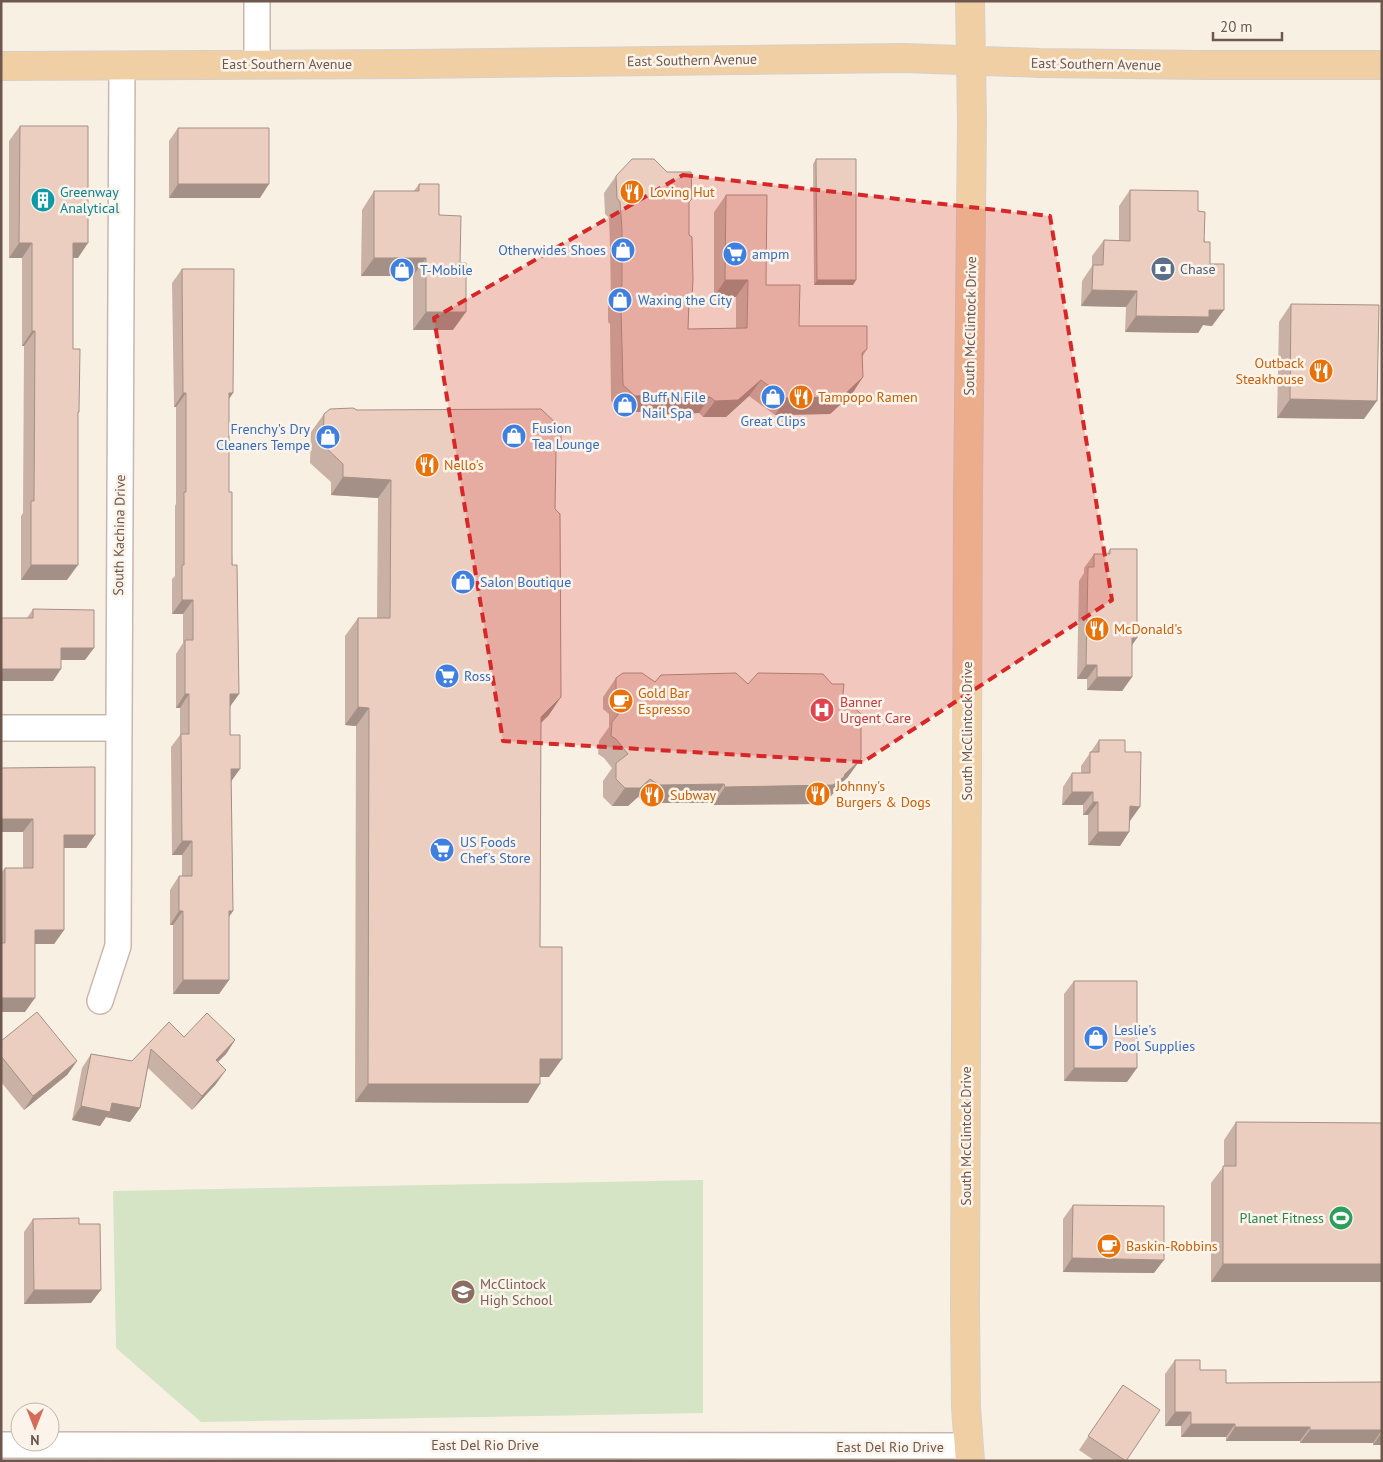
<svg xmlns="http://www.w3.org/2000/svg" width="1383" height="1462" viewBox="0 0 1383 1462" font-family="'PT Sans',sans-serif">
<rect width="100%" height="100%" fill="#f9f0e4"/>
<!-- green -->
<path fill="#d4e4c5" d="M703,1180V1413L201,1422L116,1348L113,1191Z"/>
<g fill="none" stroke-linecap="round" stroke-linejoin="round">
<defs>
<path id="minor" d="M257,1V64
M1,728H118
M100,1001L118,946L122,65
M1,1445L969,1446"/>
<path id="major" d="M1,66L414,64L905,58L1040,63L1204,65H1382
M970,1461L966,1408L965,1306L968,494L972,121L970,1"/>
</defs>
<!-- minor casing -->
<use href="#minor" stroke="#c8b7ac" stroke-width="28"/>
<!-- major casing -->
<use href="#major" stroke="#d6d0cd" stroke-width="30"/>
<!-- minor -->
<use href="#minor" stroke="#fff" stroke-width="25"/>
<!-- major -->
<use href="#major" stroke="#f0cfa5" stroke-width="28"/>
</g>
<!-- wall -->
<path fill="#cab1a5" d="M20,126L78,258H73V349L79,412L78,413L67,580H21V516L23,513L24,346H22V258H9V141Z
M178,128L260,198H169V141Z
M816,159L856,280L853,285H814L813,164Z
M616,176L689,203V301L688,329L736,328V297H714V212L726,195L766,285L799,326L867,349L863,356L852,394L830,414L775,415L749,396L726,417H703L699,413L645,415L642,412H623L611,401L610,324L608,322V305L611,301L610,246L609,218L605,214L604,193Z
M419,184L439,215L453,330H413V276H361L362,210L374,191H414Z
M1130,190L1198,211L1210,264L1212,326L1203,325L1198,333L1125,332L1126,307L1081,306L1082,281L1092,266V256L1104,240H1119V206Z
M182,269L233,393L229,399V492L239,694L230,706L233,911L229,917V980L219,994H173V925H170V890L179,876H182V855H172L171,747L180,735V708H176V654L183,643V614H172V579L175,576V506L176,504V407H174L172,283Z
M1291,304L1364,419L1277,418L1279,322Z
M357,410L556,452L549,715L541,723L540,947L549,1077H540L528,1103L355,1102L356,726L345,725V636L358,618H377L378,498L331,495V482L310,463L311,432L324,414Z
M1110,549L1137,638L1132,645V677L1122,691L1087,690V679H1077L1079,581L1084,573V568L1094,554H1107Z
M33,609L85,660H61L53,681L27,618Z
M616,678L655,682L748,684L843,694L848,777L837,787L832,795L821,804L713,805L711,803H646L638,797L628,806H612L603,797V781L612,768L604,758L598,754L599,741L609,727V714L603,709V697Z
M1099,740L1125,752L1130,821L1129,832L1120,846L1088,845V815H1083V805H1062L1063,787L1072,773H1081V766Z
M1,768L95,835L86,848H64V930L54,944H35L25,1012H1V873L5,868H23V832H1Z
M1074,981L1127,1082L1064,1081V994Z
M169,1022L184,1037L235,1040L226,1054L217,1062L216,1084L192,1110L148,1068L140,1108L130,1122L106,1117L100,1126L72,1120L82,1068L91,1054L132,1061Z
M1,1041L77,1061L67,1075L24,1110L1,1082Z
M1236,1122L1382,1282H1211V1183L1224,1166V1140Z
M1073,1205L1154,1273L1063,1272V1219Z
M33,1219L79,1224L91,1303L24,1304V1232Z
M1175,1360L1200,1370L1226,1383L1382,1382V1445H1373V1443H1300V1441H1226V1437H1181V1426H1165V1374Z
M1123,1385L1126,1461H1095L1079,1450Z"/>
<!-- shaded-wall -->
<path fill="#a49086" d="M178,184H269L260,198H169Z
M19,243H32L22,258H9Z
M73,243H88L78,258H62Z
M374,258H426L413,276H361Z
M725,280H748L736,297H714Z
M817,280H856L853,285H814Z
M1092,290L1137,291L1126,307L1081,306Z
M1209,310H1224L1212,326L1203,325L1198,333L1125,332L1136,316Z
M426,312H466L453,330H413Z
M32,331H35L24,346H22Z
M863,377L852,394L830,414L775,415L786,398Z
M761,380L749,396L726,417H703L715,401Z
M183,393H186L176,407H174Z
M229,393H233L223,407Z
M653,395L642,412H623L635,396Z
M710,397L699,413L645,415L656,398Z
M1290,399L1377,401L1364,419L1277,418Z
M343,477L391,480L378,498L331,495Z
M31,565H78L67,580H21Z
M182,600H193L183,614H172Z
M1132,638H1137L1127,652Z
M61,648H94L85,660H53Z
M1086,665H1097L1087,679H1077Z
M1,669H61L53,681H1Z
M1097,677H1132L1122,691L1087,690Z
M185,694H189L180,708H176Z
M230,694H239L229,708Z
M561,697L549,715L528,735L541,717Z
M358,707L369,708L356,726L345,725Z
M861,759L848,777L837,787L832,795L821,804L713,805L725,787L845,774Z
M231,769H240L230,783Z
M650,779L638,797L628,806H612L625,788Z
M724,784L711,803H646L659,785Z
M1072,792H1093L1083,805H1062Z
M1093,802H1098L1088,815H1083Z
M1130,806L1140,807L1130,821L1120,820Z
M1,819H33L23,832H1Z
M1098,832H1129L1120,846L1088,845Z
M64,835H95L86,848H54Z
M182,841H192L182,855H172Z
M179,911H183L173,925H170Z
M229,911H233L223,925Z
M35,930H64L54,944H25Z
M183,980H229L219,994H173Z
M1,998H35L25,1012H1Z
M235,1040L226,1054L206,1074L216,1060Z
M540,1059H562L549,1077H528Z
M77,1061L67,1075L24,1110L33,1096Z
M1074,1068H1137L1127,1082L1064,1081Z
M226,1070L216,1084L192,1110L202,1096Z
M368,1084H540L528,1103L355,1102Z
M112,1103L140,1108L130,1122L106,1117L100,1126L72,1120L81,1106Z
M1072,1258L1164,1260L1154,1273L1063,1272Z
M1223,1264H1382V1282H1211Z
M34,1290H101L91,1303L24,1304Z
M1175,1412H1191L1181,1426H1165Z
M1191,1424H1235L1226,1437H1181Z
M1235,1427H1310L1300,1441H1226Z
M1310,1430H1382L1373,1443H1300Z
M1382,1432V1445H1373Z"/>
<!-- building -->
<path fill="#ebcec0" stroke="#a49086" d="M20,126H88V243H73V349H80L79,412H78V565H31V501H34L35,331H32V243H19Z
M178,128H269V184H178Z
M632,159H654L667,172H691L692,199L689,202V235L692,237L693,280L692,297L689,300L688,329L747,328L748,280H725L726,195H767L766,285H800L799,326H867V349L862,353L863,377L842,397L786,398L761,380L738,400L715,401L710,397L656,398L653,395L635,396L623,385L621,308L619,306V289L622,286V229L620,202L617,198L616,176Z
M816,159H856V280H817Z
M419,184H439V215L461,216L460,263H466V312H426V258H374V191H419Z
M1130,190L1198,191V211L1205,212L1204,242H1210V264H1224V310H1209V317L1136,316L1137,291L1092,290L1093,265H1103L1104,240L1130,241Z
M182,269H234L233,393H229V492H232V565H237L239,694H230V735H240V769H231L233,911H229V980H183V911H179V876H192V841H182L181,734H189V694H185V640H193V600H182V565H184V492H186V393H183Z
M1291,304L1379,305L1377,401L1290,399Z
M353,408L357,410L541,409L561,428V445L556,452L555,509L560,514L561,697L541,717L540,947H562V1059H540V1084H368L369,708L358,707V618H390L391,480L343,477V464L323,445L324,414L330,409Z
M1110,549H1137V638H1132V677H1097V665H1086L1088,567H1094V554H1110Z
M33,609L94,610V648H61V669H1V618H33Z
M623,673H642L655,682L661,675L736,673L748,684L758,673L823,674L832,684H844L843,694L846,697L845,699L861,714V759L845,774L844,777L833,785L725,787L724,784L659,785L650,779L640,788H625L616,779V763L628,754L616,739L611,736L612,722L621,711V696L616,691V678Z
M1099,740H1125V752H1141L1140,807L1130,806L1129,832H1098V802H1093V792H1072V773H1090V752H1099Z
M95,767V835H64V930H35V998H1V943H5V868H33V819H1V768Z
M1074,981H1137V1068H1074Z
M37,1012L77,1061L33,1096L1,1056V1041Z
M207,1013L235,1040L216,1060L226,1070L202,1096L151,1049L140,1108L112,1103L110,1112L81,1106L91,1054L132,1061L169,1022L184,1037Z
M1236,1122L1382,1123V1264H1223V1166H1236Z
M1073,1205L1164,1206V1260L1072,1258Z
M79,1218V1224H100L101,1290H34L33,1219Z
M1175,1360H1200V1370H1226V1383L1382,1382V1430H1310V1427H1235V1424H1191V1412H1175Z
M1123,1385L1160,1410L1126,1461L1088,1436Z"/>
<!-- marked area -->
<path fill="#d62828" fill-opacity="0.2" stroke="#d62828" stroke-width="4" stroke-dasharray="10 6" stroke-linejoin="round" d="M683,175L1050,216L1112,600L863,762L503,741L434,318Z"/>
<!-- icons -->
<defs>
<symbol id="restaurant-disc" viewBox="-11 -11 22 22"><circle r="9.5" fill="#e8710a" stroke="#fcf4ea"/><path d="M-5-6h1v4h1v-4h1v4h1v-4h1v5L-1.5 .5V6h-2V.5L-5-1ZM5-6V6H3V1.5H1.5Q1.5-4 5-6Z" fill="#fff"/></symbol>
<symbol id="building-disc" viewBox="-11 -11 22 22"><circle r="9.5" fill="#0f9aa8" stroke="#fcf4ea"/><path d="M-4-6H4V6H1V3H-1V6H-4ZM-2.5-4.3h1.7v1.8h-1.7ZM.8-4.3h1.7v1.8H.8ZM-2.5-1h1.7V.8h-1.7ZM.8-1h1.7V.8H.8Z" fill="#fff"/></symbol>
<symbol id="shop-disc" viewBox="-11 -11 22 22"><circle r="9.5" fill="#3f7fe0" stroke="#fcf4ea"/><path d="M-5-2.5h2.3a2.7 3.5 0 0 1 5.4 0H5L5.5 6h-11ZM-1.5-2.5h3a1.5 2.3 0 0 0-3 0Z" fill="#fff"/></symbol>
<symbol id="supermarket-disc" viewBox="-11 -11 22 22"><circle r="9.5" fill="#3f7fe0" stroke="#fcf4ea"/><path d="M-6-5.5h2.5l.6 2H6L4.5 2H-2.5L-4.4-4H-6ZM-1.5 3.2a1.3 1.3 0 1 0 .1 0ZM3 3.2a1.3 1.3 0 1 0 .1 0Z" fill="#fff"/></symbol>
<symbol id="bank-disc" viewBox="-11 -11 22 22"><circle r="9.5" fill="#5c6f8a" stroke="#fcf4ea"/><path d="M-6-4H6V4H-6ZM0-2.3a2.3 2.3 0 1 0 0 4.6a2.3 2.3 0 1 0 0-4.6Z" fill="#fff"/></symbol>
<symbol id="cafe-disc" viewBox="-11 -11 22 22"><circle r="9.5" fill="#e8710a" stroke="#fcf4ea"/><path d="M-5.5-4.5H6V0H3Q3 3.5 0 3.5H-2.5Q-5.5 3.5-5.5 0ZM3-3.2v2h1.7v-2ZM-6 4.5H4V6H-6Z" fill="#fff"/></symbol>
<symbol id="hospital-disc" viewBox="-11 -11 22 22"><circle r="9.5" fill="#e0444e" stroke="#fcf4ea"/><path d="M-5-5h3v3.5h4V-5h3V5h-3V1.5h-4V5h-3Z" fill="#fff"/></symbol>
<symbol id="stadium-disc" viewBox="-11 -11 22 22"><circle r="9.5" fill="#2e9e5b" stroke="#fcf4ea"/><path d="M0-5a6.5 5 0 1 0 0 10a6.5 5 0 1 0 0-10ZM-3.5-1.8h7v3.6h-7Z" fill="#fff"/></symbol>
<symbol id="school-disc" viewBox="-11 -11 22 22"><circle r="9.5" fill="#8d6e63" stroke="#fcf4ea"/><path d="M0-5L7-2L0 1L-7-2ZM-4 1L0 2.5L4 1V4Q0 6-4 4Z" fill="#fff"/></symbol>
</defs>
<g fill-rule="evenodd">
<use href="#restaurant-disc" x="618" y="178" width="28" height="28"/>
<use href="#building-disc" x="29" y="186" width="28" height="28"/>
<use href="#shop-disc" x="609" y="236" width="28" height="28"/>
<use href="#supermarket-disc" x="721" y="240" width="28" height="28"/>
<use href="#bank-disc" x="1149" y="255" width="28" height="28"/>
<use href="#shop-disc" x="388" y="256" width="28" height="28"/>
<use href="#shop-disc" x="606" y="286" width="28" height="28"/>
<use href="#restaurant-disc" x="1307" y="357" width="28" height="28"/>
<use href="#shop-disc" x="759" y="383" width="28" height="28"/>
<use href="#restaurant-disc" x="787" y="383" width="28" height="28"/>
<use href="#shop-disc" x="611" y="391" width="28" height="28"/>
<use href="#shop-disc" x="500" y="422" width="28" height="28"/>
<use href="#shop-disc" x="314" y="423" width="28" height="28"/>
<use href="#restaurant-disc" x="413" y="451" width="28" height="28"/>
<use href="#shop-disc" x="449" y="568" width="28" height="28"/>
<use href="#restaurant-disc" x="1083" y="615" width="28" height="28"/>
<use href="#supermarket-disc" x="433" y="662" width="28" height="28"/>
<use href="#cafe-disc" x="607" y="687" width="28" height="28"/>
<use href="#hospital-disc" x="808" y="696" width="28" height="28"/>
<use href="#restaurant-disc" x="804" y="780" width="28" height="28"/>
<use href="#restaurant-disc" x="638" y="781" width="28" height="28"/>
<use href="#supermarket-disc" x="428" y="836" width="28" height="28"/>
<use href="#shop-disc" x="1082" y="1024" width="28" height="28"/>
<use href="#stadium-disc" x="1327" y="1204" width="28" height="28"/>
<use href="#cafe-disc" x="1095" y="1232" width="28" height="28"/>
<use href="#school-disc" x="449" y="1278" width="28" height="28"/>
</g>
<g text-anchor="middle" stroke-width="5" stroke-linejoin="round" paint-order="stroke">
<!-- street labels -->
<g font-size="14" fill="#6e574d" stroke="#fcf4ea">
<text transform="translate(692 60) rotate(-1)" y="5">East Southern Avenue</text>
<text x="287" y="69">East Southern Avenue</text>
<text transform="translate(1096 64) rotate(1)" y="5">East Southern Avenue</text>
<text transform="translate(970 326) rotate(-89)" y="5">South McClintock Drive</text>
<text transform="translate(119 535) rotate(-89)" y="5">South Kachina Drive</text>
<text transform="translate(967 731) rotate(-90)" y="5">South McClintock Drive</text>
<text transform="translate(966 1136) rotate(-90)" y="5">South McClintock Drive</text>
<text x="485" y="1450">East Del Rio Drive</text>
<text x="890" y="1452">East Del Rio Drive</text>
</g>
<!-- culture labels -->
<g font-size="14" fill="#0d838f" stroke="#fcf4ea" text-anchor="start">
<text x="60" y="197">Greenway<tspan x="60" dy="16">Analytical</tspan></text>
</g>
<!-- food labels -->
<g font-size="14" fill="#c56008" stroke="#fcf4ea" text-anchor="start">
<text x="650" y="197">Loving Hut</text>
<text x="1304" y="368" text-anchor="end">Outback<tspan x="1304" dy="16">Steakhouse</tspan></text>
<text x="818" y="402">Tampopo Ramen</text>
<text x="444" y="470">Nello's</text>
<text x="1114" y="634">McDonald's</text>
<text x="638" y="698">Gold Bar<tspan x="638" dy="16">Espresso</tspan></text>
<text x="836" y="791">Johnny's<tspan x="836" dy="16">Burgers &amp; Dogs</tspan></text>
<text x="670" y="800">Subway</text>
<text x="1126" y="1251">Baskin-Robbins</text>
</g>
<!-- shop labels -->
<g font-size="14" fill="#366cbe" stroke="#fcf4ea" text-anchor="start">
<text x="606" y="255" text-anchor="end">Otherwides Shoes</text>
<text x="752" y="259">ampm</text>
<text x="420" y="275">T-Mobile</text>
<text x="638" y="305">Waxing the City</text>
<text x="642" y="402">Buff N File<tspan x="642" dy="16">Nail Spa</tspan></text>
<text x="773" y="426" text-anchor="middle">Great Clips</text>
<text x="532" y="433">Fusion<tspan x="532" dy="16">Tea Lounge</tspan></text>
<text x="310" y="434" text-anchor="end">Frenchy's Dry<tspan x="310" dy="16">Cleaners Tempe</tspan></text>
<text x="480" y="587">Salon Boutique</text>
<text x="464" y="681">Ross</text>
<text x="460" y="847">US Foods<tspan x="460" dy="16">Chef's Store</tspan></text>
<text x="1114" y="1035">Leslie's<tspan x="1114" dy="16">Pool Supplies</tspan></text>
</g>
<!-- service labels -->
<g font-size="14" fill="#4e5e75" stroke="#fcf4ea" text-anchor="start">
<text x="1180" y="274">Chase</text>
</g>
<!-- health labels -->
<g font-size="14" fill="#be3a42" stroke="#fcf4ea" text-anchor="start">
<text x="840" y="707">Banner<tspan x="840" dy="16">Urgent Care</tspan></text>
</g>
<!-- leisure labels -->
<g font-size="14" fill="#27864d" stroke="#fcf4ea" text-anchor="end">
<text x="1324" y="1223">Planet Fitness</text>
</g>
<!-- education labels -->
<g font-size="14" fill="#785e54" stroke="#fcf4ea" text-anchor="start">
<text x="480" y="1289">McClintock<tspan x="480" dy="16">High School</tspan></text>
</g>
</g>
<!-- border -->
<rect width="1383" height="1462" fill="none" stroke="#6e574d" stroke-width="5"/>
<!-- north arrow -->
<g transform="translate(35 1427) rotate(180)"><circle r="24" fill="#fcf4ea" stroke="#c3b5ab"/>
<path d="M0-4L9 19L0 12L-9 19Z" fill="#d46c59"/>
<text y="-8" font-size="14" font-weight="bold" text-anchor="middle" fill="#6e574d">N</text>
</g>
<!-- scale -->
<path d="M1213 32v8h69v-8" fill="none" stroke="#6e574d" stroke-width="2.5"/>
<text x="1220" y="32" font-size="15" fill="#6e574d" stroke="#fcf4ea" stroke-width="4" paint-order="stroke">20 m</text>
</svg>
